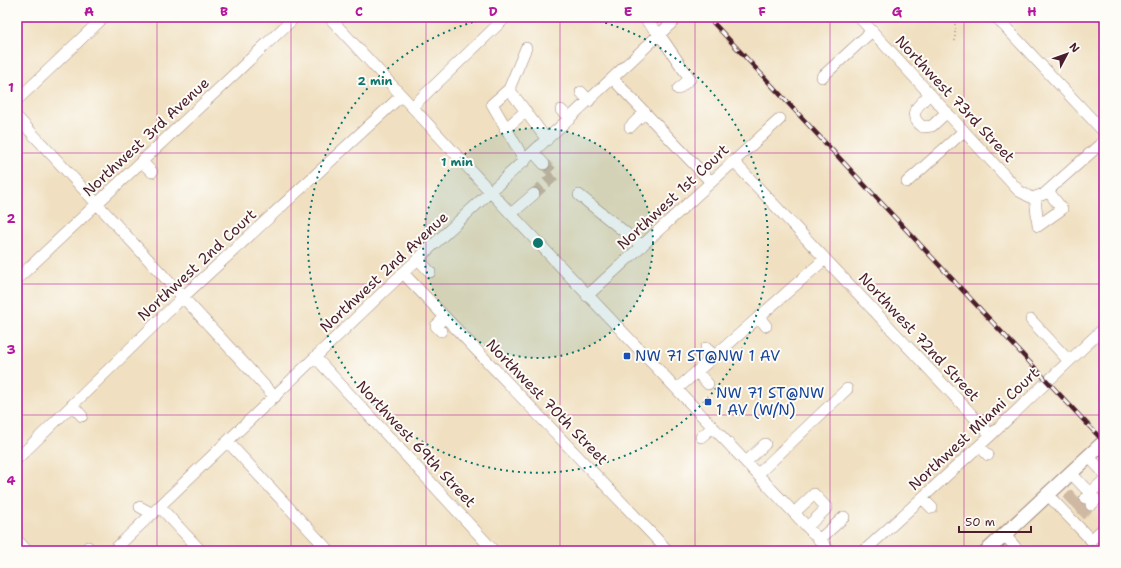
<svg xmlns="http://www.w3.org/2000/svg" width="1121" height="568" viewBox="0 0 1121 568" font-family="'Shantell Sans',sans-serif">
<rect width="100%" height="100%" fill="#fdfcf7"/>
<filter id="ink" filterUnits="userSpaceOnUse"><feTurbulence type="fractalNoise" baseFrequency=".025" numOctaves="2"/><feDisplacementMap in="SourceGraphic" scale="8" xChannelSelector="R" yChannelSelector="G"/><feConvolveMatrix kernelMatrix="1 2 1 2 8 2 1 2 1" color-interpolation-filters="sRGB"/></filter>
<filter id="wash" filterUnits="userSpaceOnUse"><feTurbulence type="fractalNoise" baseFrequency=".012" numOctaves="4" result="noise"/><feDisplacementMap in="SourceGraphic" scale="16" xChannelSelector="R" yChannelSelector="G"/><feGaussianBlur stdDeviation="0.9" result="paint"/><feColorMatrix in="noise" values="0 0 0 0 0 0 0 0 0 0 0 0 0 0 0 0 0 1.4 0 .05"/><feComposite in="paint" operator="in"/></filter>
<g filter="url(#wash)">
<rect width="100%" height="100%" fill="#f0e0c1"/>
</g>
<g filter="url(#ink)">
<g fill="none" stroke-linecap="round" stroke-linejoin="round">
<!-- minor-tunnel -->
<path stroke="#cfb9a3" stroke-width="11" stroke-dasharray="11 5.5" stroke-linecap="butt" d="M534,194L555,175L544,164
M1067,501L1078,491
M1074,508L1085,498
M1080,515L1091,505"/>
<defs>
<path id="minor" d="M329,17L511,214L830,551
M643,17L659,34L690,79L678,89
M859,17L1019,191L1032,198L1044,194L1104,141
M996,17L1104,132
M822,77L872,31
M613,79L711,182
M509,89L526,48
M581,92L589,101
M930,94C919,105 905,114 923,127L932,126L947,112
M17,100L104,17
M412,107L506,17
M561,110L570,119
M17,117L275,397
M630,127L645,112
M505,129L526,111
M534,153L544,164
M525,161L492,104L509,89L547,140
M142,162L152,172
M734,162L991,435
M907,182L964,131
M579,195L642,246
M1035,197L1038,226L1062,209L1048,191
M511,214L534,194
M418,259L430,272
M403,273L668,551
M17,279L295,17
M587,296L780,119
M759,317L766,326
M1031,320L1069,361
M441,331L436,326L445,317
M706,348L715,356
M316,358L494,551
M697,372L708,384
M677,389L825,259
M72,405L82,416
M701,437L713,427
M228,442L329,551
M979,446L988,455
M1088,456L1104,473
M17,459L183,297L401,96
M746,462L765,444
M1071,473L1096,500L1091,505
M758,474L847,389
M1047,494L1091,540L1104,528
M922,498L932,508
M1085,498L1104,480
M140,507L153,514
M160,507L201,551
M794,513L814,494L827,508L807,527
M1005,535L1016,548
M17,540L27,551
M819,540L844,517
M88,547L91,551
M113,551L403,273L678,17
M864,551L991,435L1104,328"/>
<path id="major" d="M987,551L1104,442"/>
</defs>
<!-- minor casing -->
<use href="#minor" stroke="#9d8076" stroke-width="12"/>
<!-- major casing -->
<use href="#major" stroke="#9d8076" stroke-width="16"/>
<!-- path -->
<path stroke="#9d8076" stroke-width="1.5" stroke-dasharray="1 3" stroke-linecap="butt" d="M958,17L971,23L972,17
M955,41V17"/>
<!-- minor -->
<use href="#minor" stroke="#fff" stroke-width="11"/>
<!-- major -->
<use href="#major" stroke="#fff" stroke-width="14"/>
<defs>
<path id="rail" d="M708,17L1104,442"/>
</defs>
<!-- rail casing -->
<use href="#rail" stroke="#4a1f2b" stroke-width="4.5"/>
<!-- rail -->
<use href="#rail" stroke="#fdfcf7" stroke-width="3" stroke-dasharray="9" stroke-linecap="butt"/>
</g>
</g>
<!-- grid -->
<path fill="none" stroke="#b5179e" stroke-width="1" stroke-opacity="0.55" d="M157,17V551M291,17V551M426,17V551M560,17V551M695,17V551M830,17V551M964,17V551M17,153H1104M17,284H1104M17,415H1104"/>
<!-- distance rings -->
<circle cx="538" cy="243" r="115" fill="#0f766e" fill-opacity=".12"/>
<g fill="none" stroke="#0f766e" stroke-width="2" stroke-dasharray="2 4">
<circle cx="538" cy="243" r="115"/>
<path d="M582 17A230 230 0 1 1 494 17"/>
</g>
<!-- markers -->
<g fill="#1a4fb4" stroke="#fdfcf7" stroke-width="1.5">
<rect x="623" y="352" width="8" height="8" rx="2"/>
<rect x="704" y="398" width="8" height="8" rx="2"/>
</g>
<g text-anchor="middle" stroke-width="4" stroke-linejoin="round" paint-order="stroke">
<!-- street labels -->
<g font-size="15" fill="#4a1f2b" stroke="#fdfcf7">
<text transform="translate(955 99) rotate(47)" y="5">Northwest 73rd Street</text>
<text transform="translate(146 137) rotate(-43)" y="5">Northwest 3rd Avenue</text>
<text transform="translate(673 197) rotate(-43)" y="5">Northwest 1st Court</text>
<text transform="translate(197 265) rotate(-43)" y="5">Northwest 2nd Court</text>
<text transform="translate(384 272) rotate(-43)" y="5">Northwest 2nd Avenue</text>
<text transform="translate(919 337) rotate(47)" y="5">Northwest 72nd Street</text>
<text transform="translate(547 402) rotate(46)" y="5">Northwest 70th Street</text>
<text transform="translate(974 429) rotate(-43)" y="5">Northwest Miami Court</text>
<text transform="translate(416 444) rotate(47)" y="5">Northwest 69th Street</text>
</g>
<!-- transit labels -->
<g font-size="15" fill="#164399" stroke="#fdfcf7" text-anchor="start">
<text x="635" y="361">NW 71 ST@NW 1 AV</text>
<text x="716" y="398">NW 71 ST@NW<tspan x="716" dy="17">1 AV (W/N)</tspan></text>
</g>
</g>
<circle cx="538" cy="243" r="6" fill="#0f766e" stroke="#fdfcf7" stroke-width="2"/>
<g font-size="12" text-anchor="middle" font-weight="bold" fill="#0f766e" stroke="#fdfcf7" stroke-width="4" stroke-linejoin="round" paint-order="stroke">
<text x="375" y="85">2 min</text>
<text x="457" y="166">1 min</text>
</g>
<!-- margin -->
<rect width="1121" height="568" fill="none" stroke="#fdfcf7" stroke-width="44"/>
<!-- north arrow -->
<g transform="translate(1067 54) rotate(49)" stroke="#fdfcf7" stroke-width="3" paint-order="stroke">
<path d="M0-3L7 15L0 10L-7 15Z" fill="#4a1f2b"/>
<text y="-6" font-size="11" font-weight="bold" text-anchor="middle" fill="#4a1f2b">N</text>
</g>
<!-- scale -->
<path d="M959 526v6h72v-6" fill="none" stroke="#4a1f2b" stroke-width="2"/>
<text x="965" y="526" font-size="12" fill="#4a1f2b" stroke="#fdfcf7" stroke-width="3" paint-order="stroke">50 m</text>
<rect x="22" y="22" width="1077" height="524" fill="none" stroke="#b5179e" stroke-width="1.5"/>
<g font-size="13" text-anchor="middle" font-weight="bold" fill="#b5179e">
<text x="89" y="16">A</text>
<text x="224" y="16">B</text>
<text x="359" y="16">C</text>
<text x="493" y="16">D</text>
<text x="628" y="16">E</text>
<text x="762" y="16">F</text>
<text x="897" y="16">G</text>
<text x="1032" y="16">H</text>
<text x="11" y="92">1</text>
<text x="11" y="223">2</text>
<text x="11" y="354">3</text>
<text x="11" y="485">4</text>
</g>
</svg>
